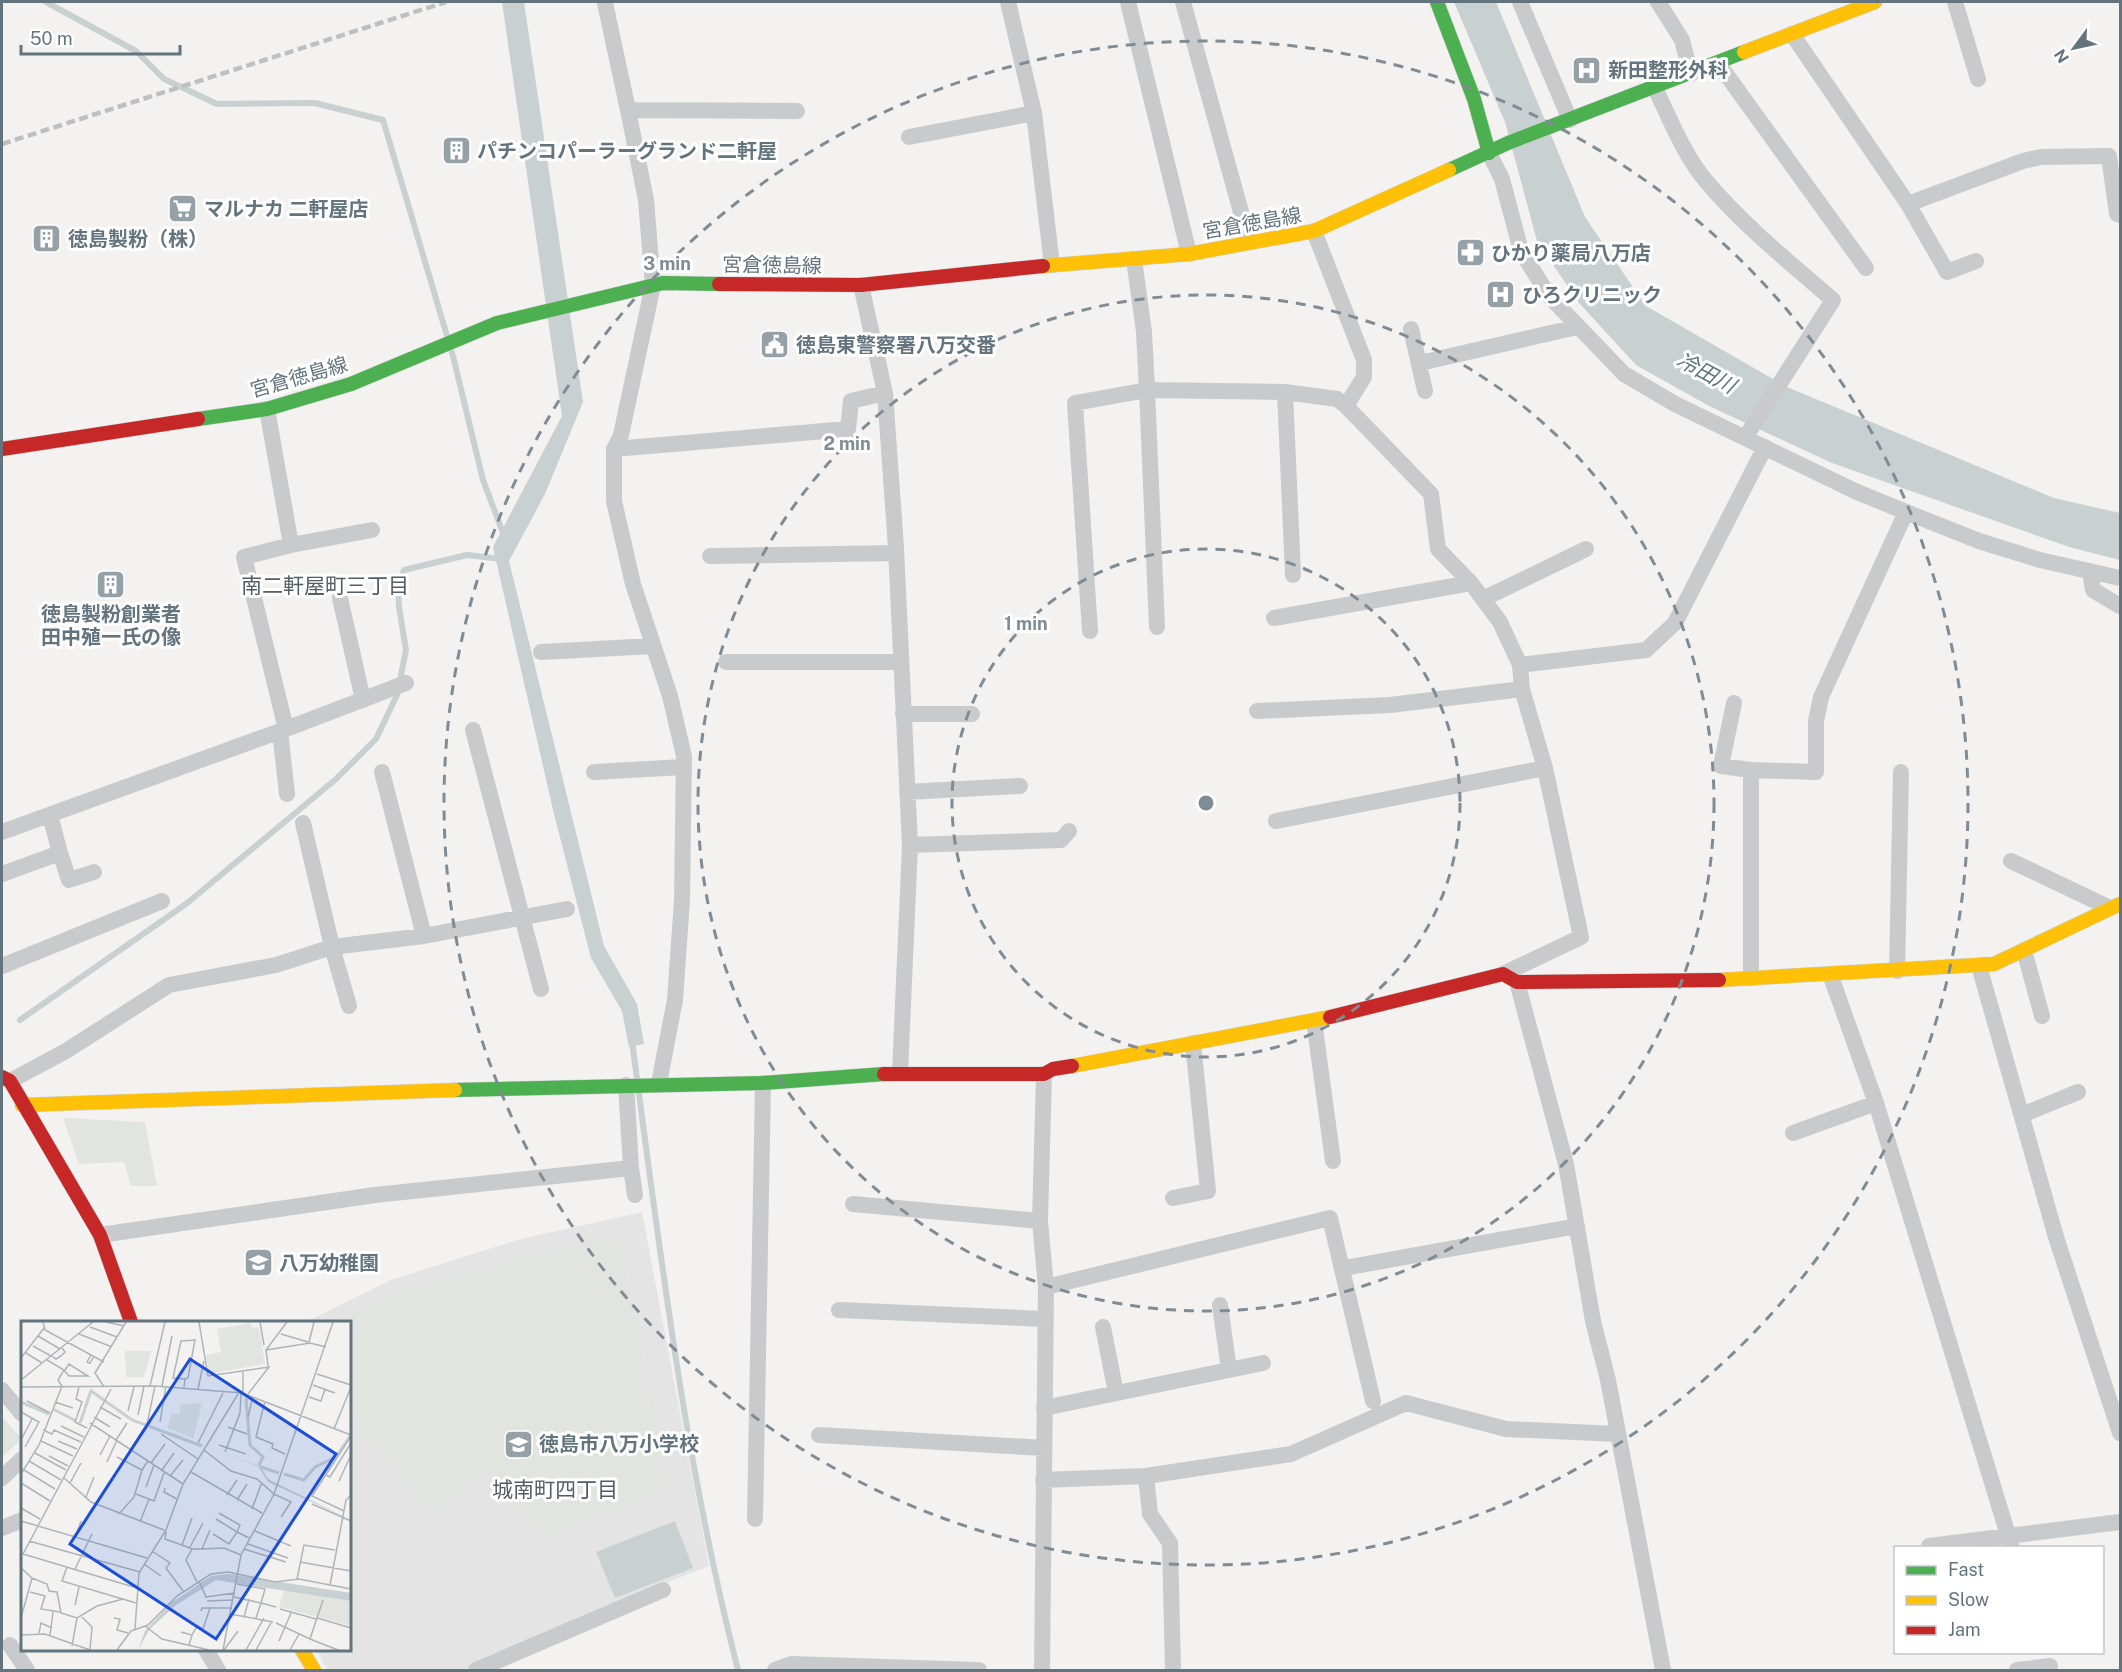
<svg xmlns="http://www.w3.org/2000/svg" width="2122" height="1672" viewBox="0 0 2122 1672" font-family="'Public Sans','Noto Sans JP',sans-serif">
<rect width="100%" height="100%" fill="#f3f2f1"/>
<!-- built -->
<path fill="#e3e4e3" d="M642,1212L709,1566L584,1615L463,1670H327L317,1650H350V1322H306L391,1280L517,1240Z"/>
<!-- green -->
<path fill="#e2e5df" d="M63,1118L145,1122L157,1186H131L124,1162L79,1164Z
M618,1233L670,1488L542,1539L485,1468L430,1515L350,1417V1322H334L390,1292Z
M2,1417L22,1439L2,1457Z"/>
<!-- water -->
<path fill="#c8d0d2" d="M502,2H524L583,402L545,494L509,561L604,946L637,1004L644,1044L629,1047L622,1011L591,958L554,814L493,547L562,416Z
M1454,2H1496L1585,217L1646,306L1787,387L2054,498L2120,513V560L2069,547L1832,463L1709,406L1636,365L1579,303L1537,241L1505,122Z
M675,1521L693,1568L615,1598L596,1552Z"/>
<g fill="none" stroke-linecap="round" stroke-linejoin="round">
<!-- stream -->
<path stroke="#c8d0d2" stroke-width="6" d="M46,2L136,51L164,79L217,104L315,103L383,120L453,356L483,480L505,538
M20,1020L186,904L336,779L376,739L397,695L406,650L399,607L398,584L404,570L467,555L501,559
M632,1041C660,1251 685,1464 738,1670"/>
<defs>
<path id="fast" d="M1437,2L1474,99L1489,153
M1449,170L1508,143L1744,52
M198,419L267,409L351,384L497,323L663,283L719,284
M455,1090L763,1083L884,1074"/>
<path id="slow" d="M1744,52L1875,2
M1043,266L1189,254L1314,231L1449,170
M1719,980L1994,964L2120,904
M1072,1066L1330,1017
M22,1105L455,1090
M302,1650L314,1670"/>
<path id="jam" d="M719,284L861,285L1043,266
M2,449L198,419
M1330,1017L1503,974L1517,982L1719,980
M884,1074H1044L1053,1069L1072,1066
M2,1077L10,1081L100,1235L131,1322"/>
</defs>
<!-- fast casing -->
<use href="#fast" stroke="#cfd0d0" stroke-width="15"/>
<!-- slow casing -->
<use href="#slow" stroke="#cfd0d0" stroke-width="15"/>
<!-- jam casing -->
<use href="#jam" stroke="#cfd0d0" stroke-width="15"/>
<!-- street -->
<path stroke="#c8cacb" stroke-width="16" d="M1008,2L1034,113L1052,265
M1128,2L1189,254
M1183,2L1249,241
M1520,2L1570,120
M1658,2L1682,40L1691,74
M1955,2L1978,79
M605,3L628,110
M1792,34L1908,204L1947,272L1976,261
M1718,63L1866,268
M1655,88C1670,119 1684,155 1706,181C1743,225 1790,263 1833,300L1745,438
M909,137L1034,113
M1489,153L1502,179L1521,251L1549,296L1624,374L1675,404L1857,492L1906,512L1979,541L2040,560L2120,578
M1908,204L2023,161L2041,157L2109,156L2117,214L2120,215
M1314,231L1364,360V377L1346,406L1431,494L1438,549L1471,583
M1134,259L1144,332L1147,390L1285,392L1293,575
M861,285L885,393L896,548L910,845L900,1073
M1411,329L1425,391
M1420,363L1577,327
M1285,392L1337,399L1346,406
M614,449L848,429L851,401L885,393
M291,545L372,530
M710,556L896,553
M2090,571L2093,590L2120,606
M340,598L363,700
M1483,599L1586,549
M1274,618L1471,583L1500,622L1520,665
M1090,631L1075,403L1147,390L1157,627
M541,652L653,646
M726,662H900
M1734,703L1721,766L1751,770
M1257,711L1390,705L1522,689
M903,714H972
M286,729L406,683
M473,730L541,989
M280,731L287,794
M382,772L424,936
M594,772L683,767
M907,792L1020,786
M50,815L60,853
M1276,821L1545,768L1522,689L1520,665L1646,650L1675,623L1765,447
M303,823L332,947L349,1006
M2,832L286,729L244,557L291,545L267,409
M910,845L1061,840L1069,831
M2011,861L2110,908
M2,874L60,853L69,880L94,872
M2024,950L2042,1016
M2,966L162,901
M1979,966L2056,1237L2120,1433
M1897,971L1901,772
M1503,974L1581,937L1545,768
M1830,974L1876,1103L2012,1548
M1751,978V770L1816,772V721L1821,697L1906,512
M1517,982L1566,1164L1593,1321L1608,1380L1663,1670
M1314,1021L1333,1161
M10,1081L66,1051L169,985L276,965L332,947L424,936L567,909
M659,1083L675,1000L682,900L684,756L670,696L633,584L614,501V449L621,435L653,285L646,200L628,110L797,111
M626,1085L631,1168L635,1195
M2022,1115L2078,1092
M1793,1133L1876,1103
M1173,1198L1208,1191L1193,1043
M853,1204L1040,1221
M100,1235L375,1195L631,1168
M1344,1268L1577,1226
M1046,1287L1330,1218L1373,1401
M1220,1305L1229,1370
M839,1310L1045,1319
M1103,1327L1116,1393
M2,1390L22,1414
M1044,1408L1263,1363
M819,1435L1044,1448
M1146,1476L1291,1454L1406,1403L1506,1429L1618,1434
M2,1478L22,1459
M1043,1480L1146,1476L1150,1514L1170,1543L1173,1670
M755,1519L763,1083
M2,1528L22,1520
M1929,1546L2120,1522
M10,1645L27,1670
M206,1650L218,1670
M476,1670L663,1590
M775,1670L791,1664L979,1670
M1042,1670L1046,1287L1040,1221L1044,1074
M2017,1670L2050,1666"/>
<!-- fast -->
<use href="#fast" stroke="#4caf50" stroke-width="14"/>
<!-- slow -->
<use href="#slow" stroke="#ffc107" stroke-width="14"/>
<!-- jam -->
<use href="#jam" stroke="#c62828" stroke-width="14"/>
<!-- rail -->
<path stroke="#bebfc0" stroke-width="4.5" stroke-dasharray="9 4.5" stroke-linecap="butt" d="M2,144L446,2"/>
</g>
<!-- distance rings -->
<g fill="none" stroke="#808c95" stroke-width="3" stroke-dasharray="10 8">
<circle cx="1206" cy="803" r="254"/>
<circle cx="1206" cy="803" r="508"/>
<circle cx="1206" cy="803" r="762"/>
</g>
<!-- icons -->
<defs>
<symbol id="hospital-square" viewBox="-11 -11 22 22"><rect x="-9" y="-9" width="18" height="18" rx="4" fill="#96a0a7" stroke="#fff"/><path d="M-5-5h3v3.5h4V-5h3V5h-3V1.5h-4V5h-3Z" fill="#fff"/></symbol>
<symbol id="building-square" viewBox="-11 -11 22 22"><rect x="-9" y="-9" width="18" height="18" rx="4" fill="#96a0a7" stroke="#fff"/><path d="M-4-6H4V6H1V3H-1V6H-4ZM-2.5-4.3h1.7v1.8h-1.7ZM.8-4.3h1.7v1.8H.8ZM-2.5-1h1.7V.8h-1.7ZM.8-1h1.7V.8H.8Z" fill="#fff"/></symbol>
<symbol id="supermarket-square" viewBox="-11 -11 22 22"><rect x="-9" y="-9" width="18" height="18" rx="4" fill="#96a0a7" stroke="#fff"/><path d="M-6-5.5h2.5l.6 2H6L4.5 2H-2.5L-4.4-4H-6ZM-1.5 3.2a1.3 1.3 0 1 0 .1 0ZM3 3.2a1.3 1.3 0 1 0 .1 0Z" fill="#fff"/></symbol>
<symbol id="pharmacy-square" viewBox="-11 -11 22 22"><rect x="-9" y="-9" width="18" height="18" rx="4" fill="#96a0a7" stroke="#fff"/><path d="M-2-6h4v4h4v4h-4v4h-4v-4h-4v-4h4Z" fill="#fff"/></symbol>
<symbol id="civic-square" viewBox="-11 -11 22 22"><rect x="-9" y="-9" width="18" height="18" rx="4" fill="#96a0a7" stroke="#fff"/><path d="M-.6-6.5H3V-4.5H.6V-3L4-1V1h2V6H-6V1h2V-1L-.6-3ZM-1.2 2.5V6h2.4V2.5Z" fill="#fff"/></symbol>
<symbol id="school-square" viewBox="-11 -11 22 22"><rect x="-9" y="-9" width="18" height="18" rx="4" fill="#96a0a7" stroke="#fff"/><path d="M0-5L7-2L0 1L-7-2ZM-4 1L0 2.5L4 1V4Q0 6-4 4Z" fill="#fff"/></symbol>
</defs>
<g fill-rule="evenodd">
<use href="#hospital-square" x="1570" y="54" width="33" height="33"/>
<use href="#building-square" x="440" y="134" width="33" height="33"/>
<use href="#supermarket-square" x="166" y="192" width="33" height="33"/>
<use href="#building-square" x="30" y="222" width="33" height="33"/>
<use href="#pharmacy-square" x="1454" y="236" width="33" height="33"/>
<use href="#hospital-square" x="1484" y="278" width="33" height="33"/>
<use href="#civic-square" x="758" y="328" width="33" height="33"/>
<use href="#building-square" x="94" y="568" width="33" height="33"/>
<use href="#school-square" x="242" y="1246" width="33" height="33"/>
<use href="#school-square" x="502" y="1428" width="33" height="33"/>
</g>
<g text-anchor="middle" stroke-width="6" stroke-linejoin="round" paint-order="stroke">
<!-- poi labels -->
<g font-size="20" font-weight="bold" fill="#64747f" stroke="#fff" text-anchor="start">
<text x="1608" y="77">新田整形外科</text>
<text x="477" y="158">パチンコパーラーグランド二軒屋</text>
<text x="204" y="216">マルナカ 二軒屋店</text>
<text x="68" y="246">徳島製粉（株）</text>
<text x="1491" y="260">ひかり薬局八万店</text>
<text x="1522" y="302">ひろクリニック</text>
<text x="796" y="352">徳島東警察署八万交番</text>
<text x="111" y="621" text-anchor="middle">徳島製粉創業者<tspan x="111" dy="23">田中殖一氏の像</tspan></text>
<text x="279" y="1270">八万幼稚園</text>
<text x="539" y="1451">徳島市八万小学校</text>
</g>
<!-- street labels -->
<g font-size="20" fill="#64747f" stroke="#fff">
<text transform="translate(1252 223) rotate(-10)" y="7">宮倉徳島線</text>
<text transform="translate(772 265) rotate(1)" y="7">宮倉徳島線</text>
<text transform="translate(299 377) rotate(-16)" y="7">宮倉徳島線</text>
</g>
<!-- water labels -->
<g font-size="21" font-style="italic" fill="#60777d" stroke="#fff">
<text transform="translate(1706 373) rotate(28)" y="7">冷田川</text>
</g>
<!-- neighbourhood labels -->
<g font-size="21" fill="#525d65" stroke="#fff">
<text x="325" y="593">南二軒屋町三丁目</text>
<text x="555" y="1497">城南町四丁目</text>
</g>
</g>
<!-- overview -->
<g transform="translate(21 1321)">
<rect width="330" height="330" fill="#f3f2f1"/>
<path d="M230,2L231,7L238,6L244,43L188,53L185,34L200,31L196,8ZM104,30H130L123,56H105ZM181,82L172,117L147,107L150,93L159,92V84ZM263,269L330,280V305L258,286Z" fill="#e2e5df"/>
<path d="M188,128L239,145L247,158L330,199L247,161L237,145ZM207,253L330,272V280L195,259L155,284L128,309L117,329L124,310L150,282L190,255Z" fill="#c8d0d2"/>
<path fill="none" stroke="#c8d0d2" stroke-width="3" d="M225,77L229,124L242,136L238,144M0,81L28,93M32,88L55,100M59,102L70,70L111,99L181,125M240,146L258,152M263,153L283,159L294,146L315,136L329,115"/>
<path fill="none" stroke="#adb5b9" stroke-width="1.5" d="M22,1L24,9L83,41M85,1L103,5M178,1L187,55L248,46L227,73M239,1L243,24M69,6L96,16M58,13L91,26M260,13L287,21M17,15L39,28M288,21L293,1M12,25L30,35M245,29L289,22L305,26M5,32L21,42M70,34L66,41L69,42L73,35M31,35L35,38L40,35L44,31L41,27M0,37L23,7M247,45L245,29L266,1M222,50V72M296,53L330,64M0,59L72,1M292,64L314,72M129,65L144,1M141,65L151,15M0,66L134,65L221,72L330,114M58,66L55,78L61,81L54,101L66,107M83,66L74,52L105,1M163,66L164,58L152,57L160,20L174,19L167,57L164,58M90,68L2,233L116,267M177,68L183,40M288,76L300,80L304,68M6,80L29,92M244,80L235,116L252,123L251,127L264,133M34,81L52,87M79,86L100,98M107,90L113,66M0,91L18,101L4,126M117,94L123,65M73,96L89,106M227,96L232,75M139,101L145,65M69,102L162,163M40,105L63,116M207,106L226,113M313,108L330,66M22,109L31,113L33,109L60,121M140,113L177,138M0,119L11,98M95,119L106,102M20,120L52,135M37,120L56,128M177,122L202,72M198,124L225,133M110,129L125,108L134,65M183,129L210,150L236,158L253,173L270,181L260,196M204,131L219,92L220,72M14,132L45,149M79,134L89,115M28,135L47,145M96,136L121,149L127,140M8,140L40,159M86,141L96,119M130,142L144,123M3,149L34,168M141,149L153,132M170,151L241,192M0,153L18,124L41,65L37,59L43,49H44L48,43L67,55H48L43,49L26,39M150,154L162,139M305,154L309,156L330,122M42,156L70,181L143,209M318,160L330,134M0,162L29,180M49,162L60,142M125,166L133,144M144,167L143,171L156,178M115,173L133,180L143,152M206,174L216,159M65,176L73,156M216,179L226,163M291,183L330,200M0,187L19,198M231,188L241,161M323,190L291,175L330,115M98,193L113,176L121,149M171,197L161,224L171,228L165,239L176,261M195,198L216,211L219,204L198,192M0,200L126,237M119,201L128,178M145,210L144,218L161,224M234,210L270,225M192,213L208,223L216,211L228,217M54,217L60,200M8,220L119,251M227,223L267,237M169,226L182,202M171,228H181L189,209M181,228L203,227L220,234M223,228L265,241M131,230L149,242L145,247L162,270M279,241L330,250M123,243L140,255M46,246L41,260L115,282M0,247L11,257L0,297M54,248L71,213M11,257L26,263L28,270L36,271L40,292L56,297L76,285L102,278M276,258L283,224L314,229M178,260L185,276L214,272M216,263L244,268L240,282L255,286M309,264L325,179L330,174M9,271L24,275L20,288L39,291M213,276L240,282L235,297M186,280L211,279M54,284L58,266M259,288L295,298M180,290L181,287H211M209,293L252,301M61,296L71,306L69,329M223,296L228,278M93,297L99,298L96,309L107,312M296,297L330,307M255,302L289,318L302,279M124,305L141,318L188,329M114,308L118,252L145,209L162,163L217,73M160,311L171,314L168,324M18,312L20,302L31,307M0,314L24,313L69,329M29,314L32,291M171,314L176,305L182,308L189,287M289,318L317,329M258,320L270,292M51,325L56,297M96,329L110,310L127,304L156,275L190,253L207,251L254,261L278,258L330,268M202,329L220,234L253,173L312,1M203,329L217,310M225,329L243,297M235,329L251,300M269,329L278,313"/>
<path fill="#1d4ed8" fill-opacity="0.15" stroke="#1d4ed8" stroke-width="3" d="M169,38L315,133L195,318L49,223Z"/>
<rect width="330" height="330" fill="none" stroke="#64747f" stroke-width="3"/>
</g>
<circle cx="1206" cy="803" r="9" fill="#808c95" stroke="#fff" stroke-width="3"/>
<g font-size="18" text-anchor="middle" font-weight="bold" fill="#808c95" stroke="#fff" stroke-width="6" stroke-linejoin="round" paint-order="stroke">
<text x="667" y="270">3 min</text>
<text x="847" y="450">2 min</text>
<text x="1026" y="630">1 min</text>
</g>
<!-- border -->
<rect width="2122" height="1672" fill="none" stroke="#64747f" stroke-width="6"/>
<!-- legend -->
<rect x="1894" y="1546" width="210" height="108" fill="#ffffff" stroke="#c1c7cc" stroke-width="1.5"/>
<rect x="1906" y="1566" width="30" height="9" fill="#4caf50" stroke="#c1c7cc" stroke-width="1.5"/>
<text x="1948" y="1576" font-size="18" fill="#64747f">Fast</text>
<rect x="1906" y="1596" width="30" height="9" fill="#ffc107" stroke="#c1c7cc" stroke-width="1.5"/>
<text x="1948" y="1606" font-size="18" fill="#64747f">Slow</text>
<rect x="1906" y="1626" width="30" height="9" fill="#c62828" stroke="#c1c7cc" stroke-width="1.5"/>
<text x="1948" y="1636" font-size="18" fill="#64747f">Jam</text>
<!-- north arrow -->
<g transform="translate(2074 48) rotate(237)" stroke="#ffffff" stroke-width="4.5" paint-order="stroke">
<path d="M0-4.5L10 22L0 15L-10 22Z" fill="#64747f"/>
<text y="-9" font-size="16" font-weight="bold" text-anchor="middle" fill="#64747f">N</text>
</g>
<!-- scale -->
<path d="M21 45v9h159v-9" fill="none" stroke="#64747f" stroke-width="3"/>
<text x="30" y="45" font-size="18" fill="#64747f" stroke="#ffffff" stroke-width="4.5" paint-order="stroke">50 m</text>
</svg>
